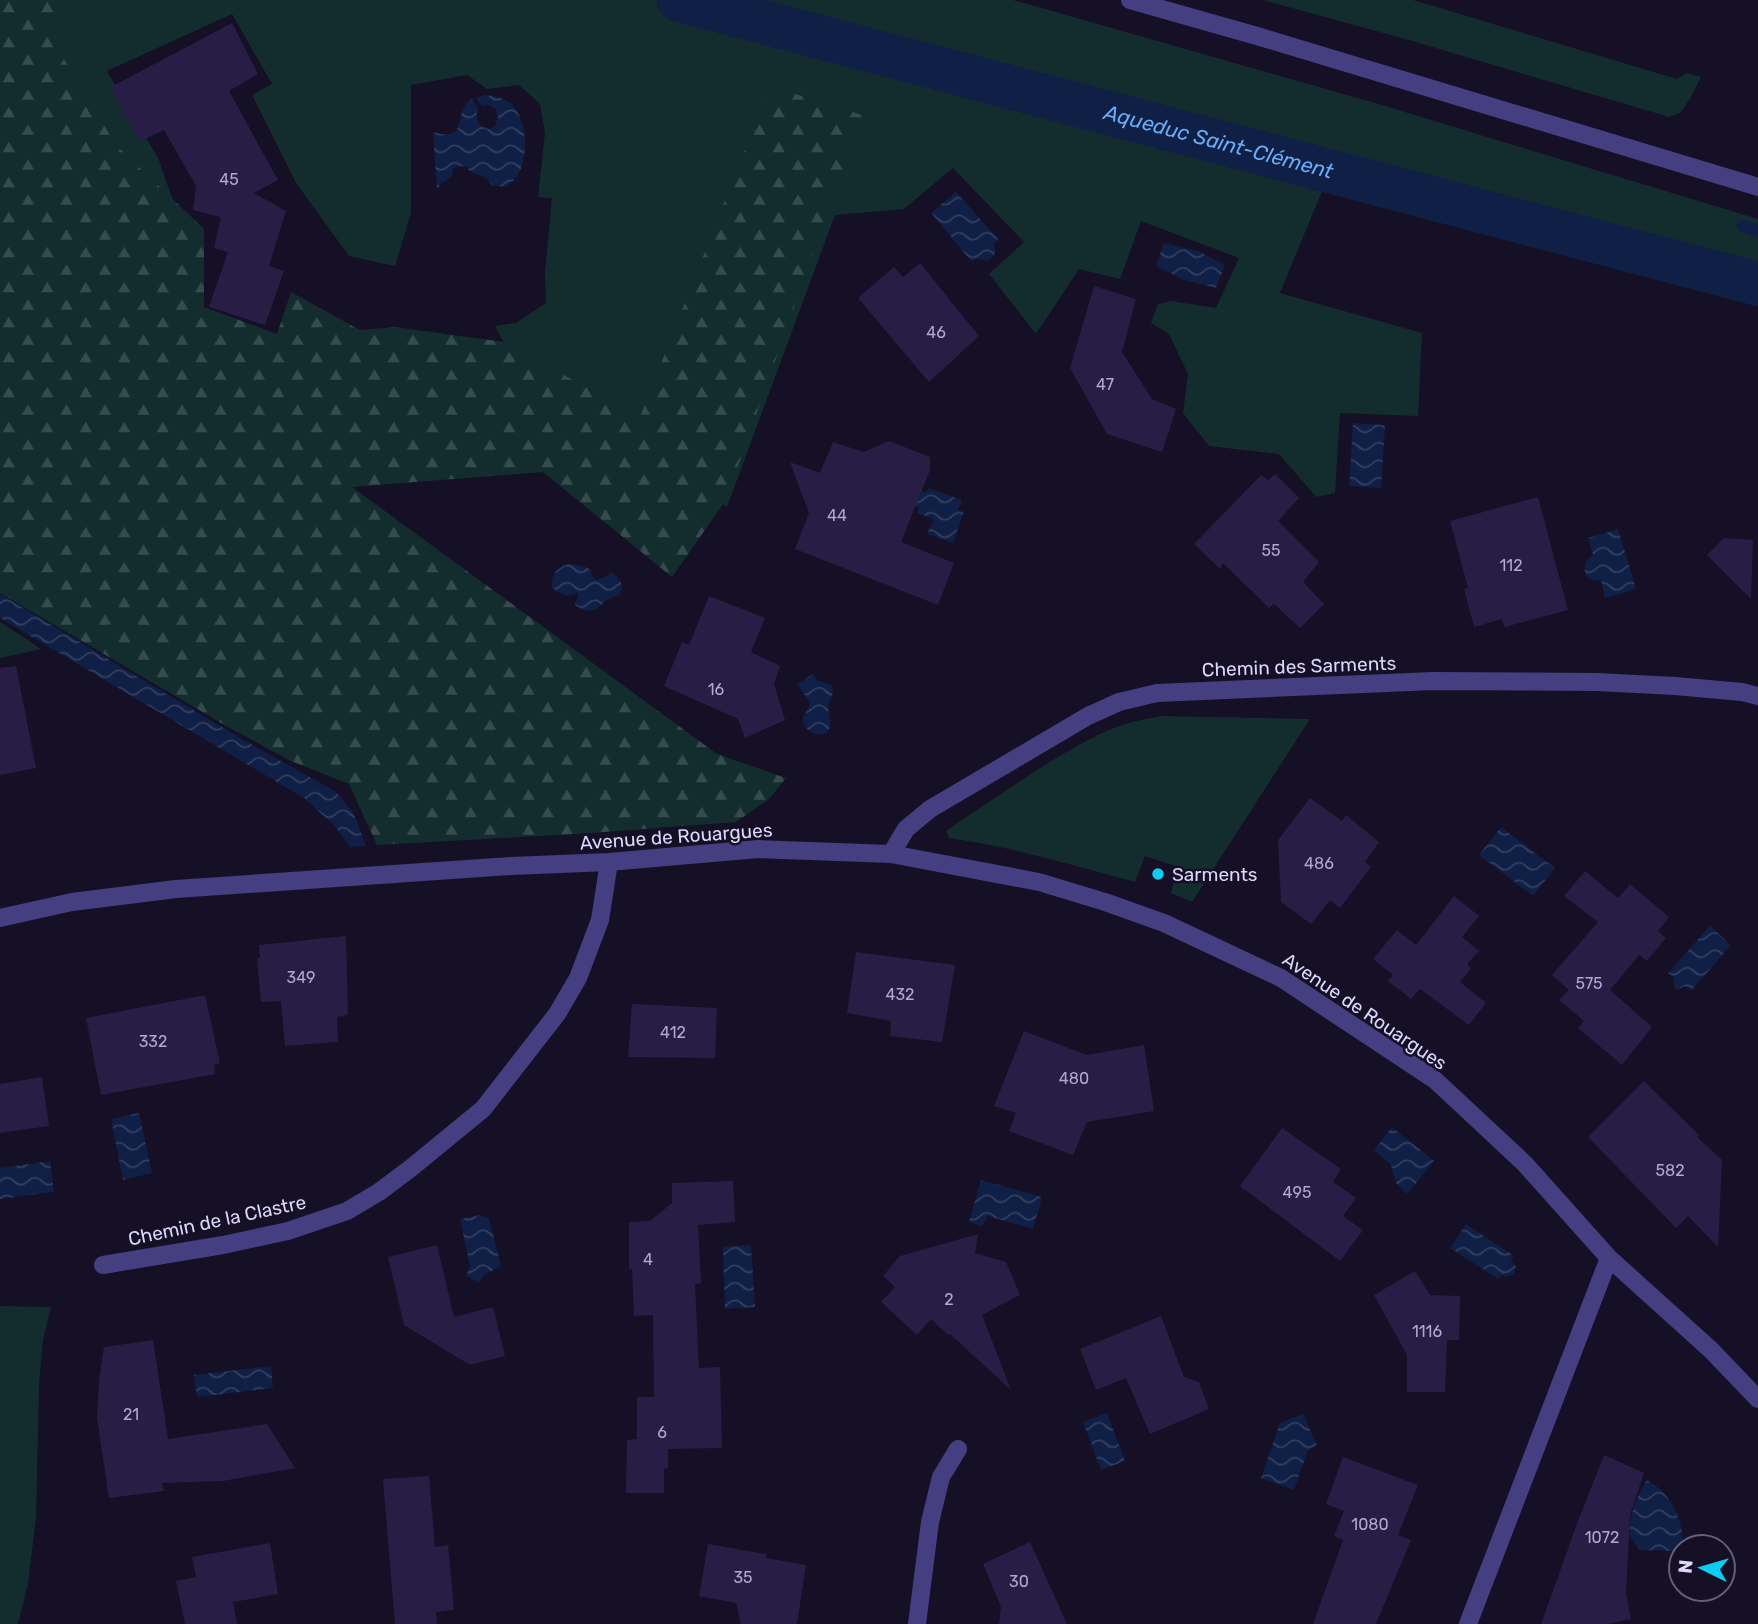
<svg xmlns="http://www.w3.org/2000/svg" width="1758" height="1624" viewBox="0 0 1758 1624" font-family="Rubik,sans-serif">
<defs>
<pattern id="forest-firs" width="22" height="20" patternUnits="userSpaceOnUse" patternTransform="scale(1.75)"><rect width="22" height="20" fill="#132d2e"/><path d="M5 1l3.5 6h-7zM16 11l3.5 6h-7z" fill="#354b4d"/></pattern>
<pattern id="water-waves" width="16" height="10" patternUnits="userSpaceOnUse" patternTransform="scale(1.75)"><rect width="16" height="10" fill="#0f1f45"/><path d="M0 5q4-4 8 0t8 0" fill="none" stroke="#323f61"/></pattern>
</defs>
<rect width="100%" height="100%" fill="#151025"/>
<!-- grass -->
<path fill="#132d2e" d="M0,0H1013L1375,103L1758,219V288L1432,198L1325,184L1280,293L1422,333L1418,416L1340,413L1335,493L1316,497L1279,454L1209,446L1183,413L1188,374L1169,334L1151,323L1158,304L1171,301L1216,308L1239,258L1141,221L1120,279L1079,269L1036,334L989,274L1024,242L953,168L904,209L835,215L727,507L584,416L515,363L495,326L516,323L546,303L545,272L552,198L538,197L545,133L540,104L519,85L487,89L467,75L411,85V213L395,266L349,256L296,183L252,95L272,84L232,14L107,71L158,158L197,269Z
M1263,0H1413L1677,79L1687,73L1701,77L1690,99L1680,113L1669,117L1409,40Z
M0,622L41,649L0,658Z
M1161,716L1310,719L1192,902L1171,893L1178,867L1145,856L1135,882C1073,865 1012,847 949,838L946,831L953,826C1003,794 1059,751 1114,728C1129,722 1145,719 1161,716Z
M0,1306L51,1307L43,1340L39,1385L36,1517L28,1584L18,1624H0Z"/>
<!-- forest -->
<path fill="url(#forest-firs)" d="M0,0H70L53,41L116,145L204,229V307L277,334L291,292L360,330L395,327L504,342L640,417L770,86L862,115L726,500L672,577L543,472L352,487L717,754L786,778L769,799L736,822L591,833L377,845L349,784L291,761L228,727L0,593Z"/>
<!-- water -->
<path fill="url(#water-waves)" d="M484,95C492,96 503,97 510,103C529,118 530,163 514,180C512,183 508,185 505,187L492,185L486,178L469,171L468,167L459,166L453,169L452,176L442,183L437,189L433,132C443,135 449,136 457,130C462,119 460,105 472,99L478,108C475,120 478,126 489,129L495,126L498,117L495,108L488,105L482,106L476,98Z
M956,192L998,239L994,243L995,251L994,256L987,261L977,258L972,262L931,213Z
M1164,243L1198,251L1225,265L1216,288L1184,280L1156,266Z
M1353,423L1385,425L1381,488L1349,486Z
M928,488L962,500L958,510L964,512L953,543L927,534L934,519L917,513L919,508L914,506L917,491L927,492Z
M1618,529L1636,589L1605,598L1601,580L1595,581L1588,578C1582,569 1584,561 1593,555L1588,538Z
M568,564C577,565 584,565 591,570C593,588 605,575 612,573C622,579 624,586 619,596C598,597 601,622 575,605L579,592C568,598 560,595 552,587C551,574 557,568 568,564Z
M0,594L247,742L335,791L353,812L366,846L350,847L334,825L304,798L0,618Z
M813,674L817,680L832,685C835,694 830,698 828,706C828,714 833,721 829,729C825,738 810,735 806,727C803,724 803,721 803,717L808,709L810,703L797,684Z
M1501,827L1555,868L1533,896L1479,855Z
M1710,926L1731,945L1691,991L1685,986L1676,990L1674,986V977L1668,973Z
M139,1113L152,1173L123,1180L111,1119Z
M1392,1127L1434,1161L1407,1194L1396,1183L1391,1165L1374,1150Z
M50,1161L54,1192L0,1199V1168Z
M981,1180L1042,1197L1033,1229L988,1216L982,1226L969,1222Z
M480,1215L489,1218L501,1266L484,1275L479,1283L466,1276L470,1266L460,1219Z
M1466,1224L1513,1255L1511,1260L1516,1267L1514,1274L1506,1277L1502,1275L1498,1279L1450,1248Z
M751,1245L755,1307L725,1309L723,1247Z
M271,1366L273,1388L197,1397L194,1375Z
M1107,1413L1125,1461L1101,1470L1083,1422Z
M1303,1414L1317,1445L1308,1450L1294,1490L1261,1478L1280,1423Z
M1647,1480C1672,1494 1683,1519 1683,1547H1681V1551L1640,1550C1637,1546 1632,1540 1630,1535C1627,1520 1638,1493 1647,1480Z"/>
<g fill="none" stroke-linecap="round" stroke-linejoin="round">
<!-- stream -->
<path stroke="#0f1f45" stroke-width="12" d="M1743,226L1758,231"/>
<!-- canal -->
<path stroke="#0f1f45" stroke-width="44" id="s1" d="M679,0L1758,284"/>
</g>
<!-- building -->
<path fill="#281d45" d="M232,23L258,74L229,91L278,180L254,193L286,211L269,266L284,271L265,325L209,307L228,252L214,248L221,217L193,210L196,186L164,130L139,142L111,87Z
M920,263L979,336L929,382L858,298L894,267L903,277Z
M1094,286L1136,299L1122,352L1152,399L1176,409L1162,452L1107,434L1070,368Z
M833,442L864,452L886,442H892L930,457V470L901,542L954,563L938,605L795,549L809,513L790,462L820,473Z
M1275,474L1299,498L1278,521L1319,562L1303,582L1324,604L1300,628L1274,604L1269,608L1223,563L1220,569L1194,544L1261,475L1268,480Z
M1538,497L1568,610L1505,627L1502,619L1474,627L1464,589L1468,588L1450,521Z
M1724,538L1753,540L1751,599L1707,555Z
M709,596L765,618L751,652L780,666L774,684L785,720L745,738L738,719L664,686L682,642L689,645Z
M16,666L36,768L0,775V668Z
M1310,798L1342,821L1346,815L1379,842L1365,862L1371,867L1340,908L1330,900L1311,924L1281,902L1278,840Z
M1585,871L1618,898L1630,884L1669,917L1658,931L1666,938L1647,961L1639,955L1610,990L1652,1027L1622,1065L1578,1028L1584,1021L1559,1000L1569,990L1552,975L1598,922L1564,896Z
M1454,896L1479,916L1462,937L1479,951L1467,964L1471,969L1460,982L1486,1003L1469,1025L1420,989L1411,999L1388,981L1393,975L1373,959L1397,930L1416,945Z
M346,936L348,1015L337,1017L338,1042L285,1046L281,1001L261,1002L257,958H260L259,945Z
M856,952L955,965L942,1042L890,1036L891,1021L847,1013Z
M205,995L220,1063L214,1065L215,1074L101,1095L86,1018Z
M632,1004L717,1008L715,1058L628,1057Z
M1024,1031L1087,1055L1144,1045L1154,1111L1087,1122L1073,1155L1009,1131L1016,1113L994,1106Z
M42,1077L49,1126L0,1133V1084Z
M1644,1081L1699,1135L1697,1137L1722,1160L1718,1247L1688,1216L1676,1228L1588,1137Z
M1282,1128L1341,1169L1333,1182L1356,1198L1343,1216L1363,1230L1340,1261L1240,1186Z
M733,1181L735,1222L698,1225L701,1283L695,1284L699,1368L720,1367L722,1448L668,1449V1468L664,1469V1493H626L627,1440L637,1439V1397H654L653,1315L634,1316L632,1269H629V1222L650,1221L672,1203V1183Z
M978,1234L975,1253L1006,1262L1020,1295L982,1315L1011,1390L950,1334L948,1335L931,1319L917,1335L881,1302L895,1287L883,1276L900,1256Z
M437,1245L454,1317L493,1307L505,1356L470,1365L404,1325L388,1257Z
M1415,1271L1430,1295L1460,1296L1459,1340H1447L1445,1392H1407V1355L1374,1295Z
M1161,1316L1184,1377L1199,1382L1209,1409L1150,1434L1126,1378L1096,1390L1080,1349Z
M153,1340L168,1439L267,1424L295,1468L223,1481L162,1483L164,1491L109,1498L97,1418L99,1380L104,1347Z
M1604,1455L1644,1473L1630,1515L1626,1593L1631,1619L1608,1624H1541L1578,1521Z
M1343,1457L1418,1485L1398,1535L1411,1540L1376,1624H1313L1343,1540L1334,1536L1344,1511L1326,1504Z
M429,1476L435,1547L448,1545L454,1610L436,1612L437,1624H395L383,1479Z
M1030,1542L1067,1624H999L1001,1607L983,1564Z
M270,1543L278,1594L233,1602L237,1624H185L176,1581L196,1577L192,1557Z
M708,1544L766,1554V1558L806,1565L797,1624H741L736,1603L699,1596Z"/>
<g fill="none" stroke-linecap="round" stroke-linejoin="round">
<!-- minor -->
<path stroke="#453e81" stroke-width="18" d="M891,854L906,829L930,809L1088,716L1119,702L1157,693L1433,681L1597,682L1675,686L1742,692L1758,696
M0,918L72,902L176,889L511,866L609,862L758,849L891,854L1039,882L1105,902L1164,923L1281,978L1435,1080L1525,1164L1609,1258L1711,1350L1758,1399
M103,1265L223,1245L288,1231L347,1211L379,1192L411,1168L483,1109L557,1014L578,978L600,920L609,862
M917,1624L930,1522L941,1477L958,1449
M1468,1624L1609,1258"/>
<!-- tertiary -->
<path stroke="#453e81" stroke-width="18" d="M1130,0L1257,36L1758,187"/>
</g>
<!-- markers -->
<circle fill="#0dcbf2" stroke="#151025" stroke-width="2.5" cx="1158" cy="874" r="7"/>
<g text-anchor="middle" stroke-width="5" stroke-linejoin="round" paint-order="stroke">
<!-- number labels -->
<g font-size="16" fill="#b0a8cf">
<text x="229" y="185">45</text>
<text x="936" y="338">46</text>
<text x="1105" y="390">47</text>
<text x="837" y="521">44</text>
<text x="1271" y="556">55</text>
<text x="1511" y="571">112</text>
<text x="716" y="695">16</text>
<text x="1319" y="869">486</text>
<text x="301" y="983">349</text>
<text x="1589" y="989">575</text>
<text x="900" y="1000">432</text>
<text x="673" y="1038">412</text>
<text x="153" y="1047">332</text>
<text x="1074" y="1084">480</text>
<text x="1670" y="1176">582</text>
<text x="1297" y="1198">495</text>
<text x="648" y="1265">4</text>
<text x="949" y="1305">2</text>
<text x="1427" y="1337">1116</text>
<text x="131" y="1420">21</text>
<text x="662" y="1438">6</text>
<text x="1370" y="1530">1080</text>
<text x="1602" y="1543">1072</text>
<text x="743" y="1583">35</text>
<text x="1019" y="1587">30</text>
</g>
<!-- street labels -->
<g font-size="19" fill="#ddd6fd" stroke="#151025">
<text transform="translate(1299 666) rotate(-2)" y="7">Chemin des Sarments</text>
<text transform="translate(676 836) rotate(-4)" y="7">Avenue de Rouargues</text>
<text transform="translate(1365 1011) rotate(34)" y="7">Avenue de Rouargues</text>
<text transform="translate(217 1220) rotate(-12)" y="7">Chemin de la Clastre</text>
</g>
<!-- poi labels -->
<g font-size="19" fill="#ddd6fd" stroke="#151025" text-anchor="start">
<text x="1172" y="881">Sarments</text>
</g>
<!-- water labels -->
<g font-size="21" font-style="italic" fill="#6aabf7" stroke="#151025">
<text dy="7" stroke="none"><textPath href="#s1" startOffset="558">Aqueduc Saint-Clément</textPath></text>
</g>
</g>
<!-- north arrow -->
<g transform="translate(1702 1568) rotate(275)"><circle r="33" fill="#151025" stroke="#655f7b" stroke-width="2"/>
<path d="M0-5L12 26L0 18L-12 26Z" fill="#0dcbf2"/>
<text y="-10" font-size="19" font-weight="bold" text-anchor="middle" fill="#ddd6fd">N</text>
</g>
</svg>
